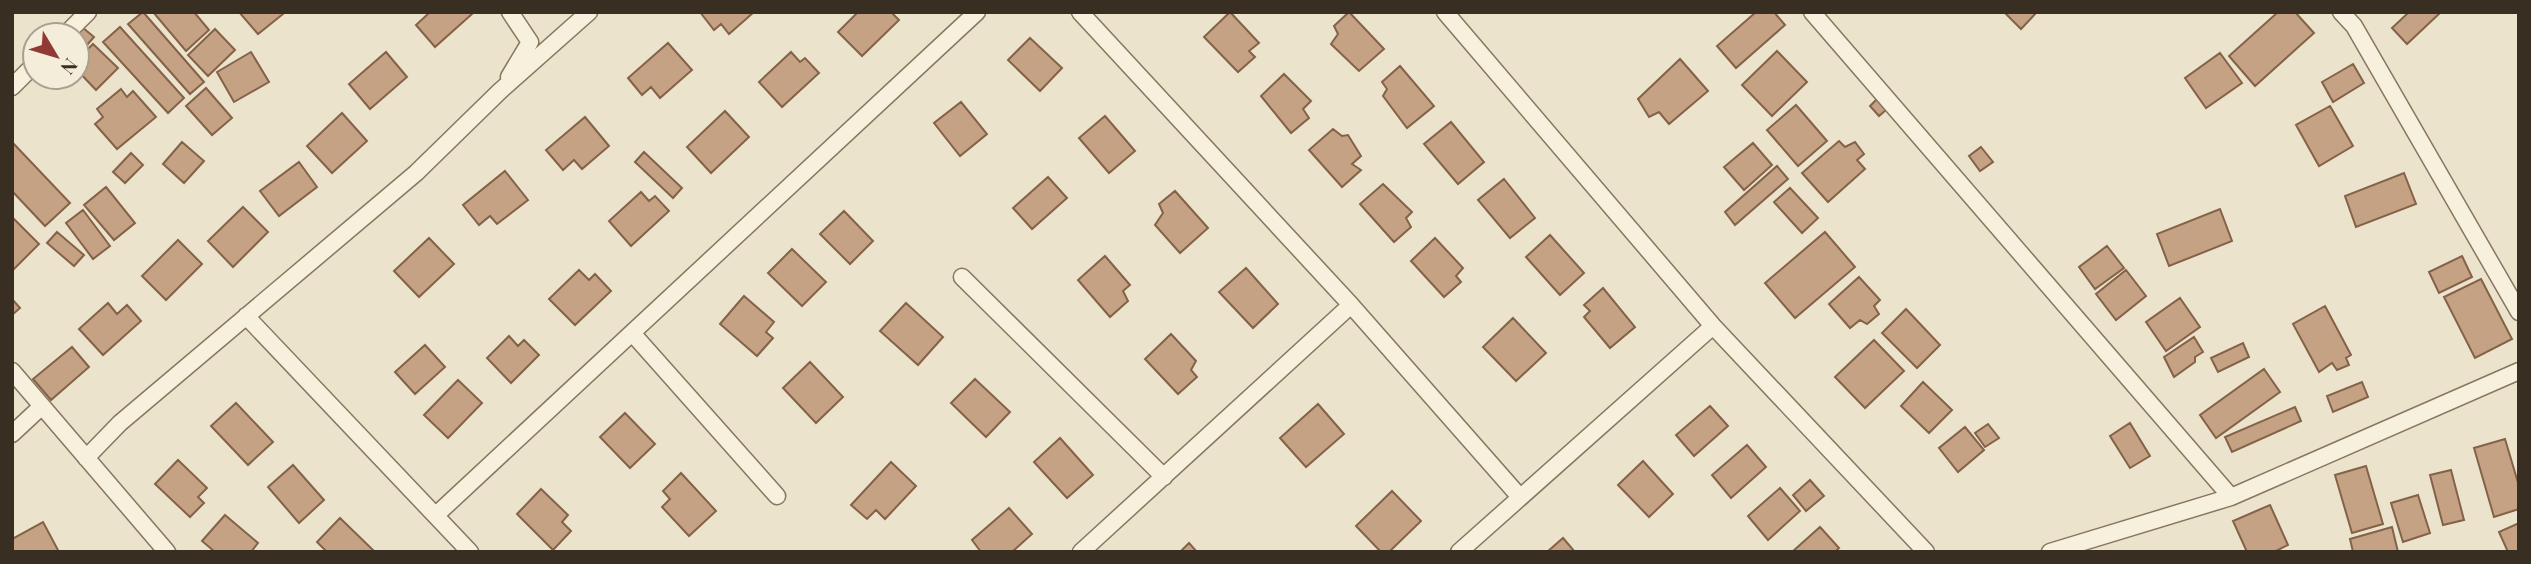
<svg xmlns="http://www.w3.org/2000/svg" width="2531" height="564" viewBox="0 0 2531 564" font-family="'Playfair Display',serif">
<rect width="100%" height="100%" fill="#ebe3cb"/>
<!-- building -->
<path fill="#c6a284" stroke="#846248" stroke-width="2" d="M143,12L204,82L190,94L128,24Z
M153,12H194L209,30L186,51Z
M239,12H281L283,14L258,34Z
M430,12H471L472,14L435,47L416,25Z
M700,12H754L729,34L721,24L714,30Z
M858,12H891L899,20L862,56L838,32Z
M1230,12L1259,43L1249,51L1255,57L1238,72L1204,37Z
M1349,12L1384,49L1359,71L1331,44L1338,34L1334,26Z
M1756,12H1774L1785,25L1736,68L1717,46Z
M2004,12H2037L2021,29Z
M2278,12H2295L2314,33L2255,86L2229,56Z
M2409,12H2441L2407,44L2392,28Z
M82,27L94,37L79,54L77,35H75Z
M120,27L184,98L168,113L103,42Z
M215,29L235,50L208,76L188,55Z
M1030,38L1062,68L1040,91L1008,60Z
M668,43L692,70L660,98L651,87L642,95L628,78Z
M93,44L118,68L96,90L77,70V60Z
M1777,51L1807,82L1772,116L1742,85Z
M251,52L269,82L234,102L217,72Z
M386,52L407,77L370,109L349,84Z
M791,52L800,62L805,58L819,73L782,107L759,82Z
M2220,53L2242,83L2206,108L2185,78Z
M1680,59L1708,91L1669,124L1659,112L1649,117L1638,99Z
M2353,64L2364,83L2333,102L2322,82Z
M1400,66L1434,106L1407,128L1383,96L1387,89L1382,82Z
M1284,74L1311,101L1303,109L1309,118L1291,133L1261,96Z
M206,88L232,118L212,135L186,106Z
M121,89L127,97L133,91L156,117L117,149L95,124L103,117L97,109Z
M1877,99L1886,110L1879,116L1870,106Z
M961,102L987,134L960,156L934,123Z
M1796,105L1827,141L1798,166L1767,130Z
M2330,106L2353,146L2319,166L2296,125Z
M725,111L749,137L711,173L687,147Z
M342,113L367,141L332,173L307,146Z
M1105,116L1135,151L1109,173L1079,138Z
M585,117L609,146L582,169L574,160L563,170L546,150Z
M1451,122L1484,162L1458,184L1424,144Z
M1333,129L1342,136L1348,135L1361,156L1352,164L1361,170L1342,187L1309,150Z
M1839,141L1845,147L1855,142L1864,154L1857,160L1865,169L1828,202L1802,173Z
M12,142L70,203L45,226L12,191Z
M182,142L204,161L184,183L163,164Z
M1753,143L1772,165L1744,190L1724,167Z
M1981,147L1993,162L1980,171L1969,156Z
M644,152L682,188L673,198L635,162Z
M131,153L143,165L125,183L113,172Z
M299,162L317,187L279,216L260,191Z
M1777,166L1788,179L1735,225L1725,212Z
M505,171L528,200L497,224L490,216L479,225L463,205Z
M2404,173L2416,204L2356,227L2345,196Z
M1048,177L1067,198L1032,229L1013,208Z
M1504,179L1535,218L1510,238L1478,200Z
M1383,184L1412,212L1406,218L1411,227L1394,242L1360,204Z
M106,187L135,223L114,240L84,205Z
M1790,188L1818,218L1802,233L1774,202Z
M1175,191L1208,228L1180,253L1155,225L1163,213L1159,204Z
M641,192L649,201L655,196L669,211L631,246L609,221Z
M243,207L268,232L233,267L208,241Z
M2220,209L2232,241L2169,266L2157,234Z
M83,210L110,246L93,259L66,223Z
M844,211L873,241L850,264L820,234Z
M12,217L39,244L14,269L12,268Z
M57,232L84,255L74,266L47,243Z
M1825,232L1855,267L1795,318L1765,283Z
M1550,235L1584,273L1560,295L1526,257Z
M429,238L454,264L419,297L394,271Z
M1435,238L1463,268L1456,276L1461,282L1444,297L1411,261Z
M178,240L202,264L166,300L142,276Z
M2107,246L2124,268L2095,289L2079,267Z
M792,249L826,282L802,306L768,273Z
M1105,256L1130,285L1123,291L1128,301L1110,317L1078,280Z
M2462,256L2472,277L2439,293L2429,272Z
M1246,268L1278,304L1253,328L1219,292Z
M579,270L589,280L595,274L611,291L575,325L549,299Z
M2126,270L2146,296L2116,320L2096,294Z
M1859,277L1880,300L1874,306L1879,314L1867,324L1860,320L1850,328L1829,304Z
M2481,279L2512,339L2475,358L2444,297Z
M1603,288L1635,327L1610,348L1584,317L1590,311L1584,305Z
M744,296L774,322L766,332L773,338L757,356L720,324Z
M2180,298L2200,327L2166,351L2146,322Z
M12,299L20,308L12,315Z
M108,303L117,314L127,305L141,321L103,355L79,329Z
M906,303L943,337L918,365L880,331Z
M2325,306L2351,355L2346,358L2349,365L2337,370L2332,363L2319,372L2293,324Z
M1906,309L1940,345L1917,368L1882,333Z
M1513,318L1546,353L1516,381L1483,347Z
M1171,334L1196,361L1191,370L1197,377L1178,394L1145,359Z
M509,336L518,346L524,340L539,355L511,383L487,358Z
M2194,337L2203,352L2195,357V362L2174,377L2164,357Z
M1874,340L1904,371L1865,408L1835,377Z
M2243,343L2249,357L2218,372L2211,358Z
M425,345L445,367L415,394L395,372Z
M72,347L89,367L51,400L33,379Z
M810,362L843,397L816,423L783,388Z
M2264,369L2280,392L2216,438L2200,415Z
M975,379L1010,412L986,437L951,403Z
M458,380L482,403L448,438L424,415Z
M1923,382L1952,410L1929,433L1901,406Z
M2362,382L2368,397L2333,412L2327,396Z
M236,403L273,442L248,465L211,426Z
M1318,404L1344,434L1306,467L1280,438Z
M1710,406L1728,426L1694,456L1676,435Z
M2295,407L2301,421L2232,452L2225,437Z
M625,413L655,444L630,468L600,437Z
M2130,423L2150,456L2130,468L2110,436Z
M1988,424L1999,438L1985,447L1975,433Z
M1965,427L1984,450L1958,472L1939,448Z
M1060,438L1093,475L1067,498L1034,462Z
M2505,439L2519,486V509L2494,517L2474,448Z
M1747,445L1766,467L1731,498L1712,475Z
M178,460L207,488L198,497L204,503L190,517L155,484Z
M1643,461L1673,494L1649,517L1618,485Z
M891,462L916,486L885,519L876,510L867,519L851,505Z
M293,465L324,500L299,523L268,487Z
M2366,466L2383,524L2352,533L2335,475Z
M2451,470L2464,520L2443,525L2430,475Z
M681,473L716,511L689,536L662,507L670,499L663,491Z
M1810,480L1824,496L1806,511L1793,495Z
M1780,488L1800,511L1768,540L1748,516Z
M541,489L568,515L562,522L571,531L553,550L517,514Z
M1392,491L1421,521L1389,552H1381L1356,526Z
M2418,495L2430,533L2403,542L2391,503Z
M2270,505L2288,545L2274,552H2247L2233,521Z
M1009,508L1032,534L1012,552H981L972,540Z
M225,515L258,543L251,552H215L202,541Z
M340,518L374,551L373,552H327L317,542Z
M43,522L59,552H12V539Z
M2519,523V552H2508L2499,532Z
M1820,527L1839,548L1835,552H1792Z
M2392,527L2398,552H2353L2350,539Z
M1563,538L1575,552H1547Z
M1189,543L1197,552H1180Z"/>
<g fill="none" stroke-linecap="round" stroke-linejoin="round">
<defs>
<path id="street" d="M1080,12L1351,305L1519,496
M1445,12L1713,326L1926,552
M1812,12L2231,497
M2341,12L2354,26L2519,312
M65,35L88,12
M509,77L530,42L510,12
M12,87L35,64
M962,277L1164,477
M246,316L470,552
M633,334L777,496
M12,371L167,552
M12,434L41,407
M86,458L120,423L416,173L500,91L589,12
M436,515L977,12
M1081,552L1351,305
M1459,552L1713,326
M2050,552L2231,497L2519,371"/>
</defs>
<!-- street casing -->
<use href="#street" stroke="#877660" stroke-width="19"/>
<!-- street -->
<use href="#street" stroke="#f6f0dd" stroke-width="16"/>
</g>
<!-- border -->
<rect width="2531" height="564" fill="none" stroke="#392e22" stroke-width="28"/>
<!-- north arrow -->
<g transform="translate(56 56) rotate(128)"><circle r="33" fill="#f3edda" stroke="#a9a190" stroke-width="2"/>
<path d="M0-5L12 26L0 18L-12 26Z" fill="#913935"/>
<text y="-10" font-size="19" font-weight="bold" text-anchor="middle" fill="#392e22">N</text>
</g>
</svg>
